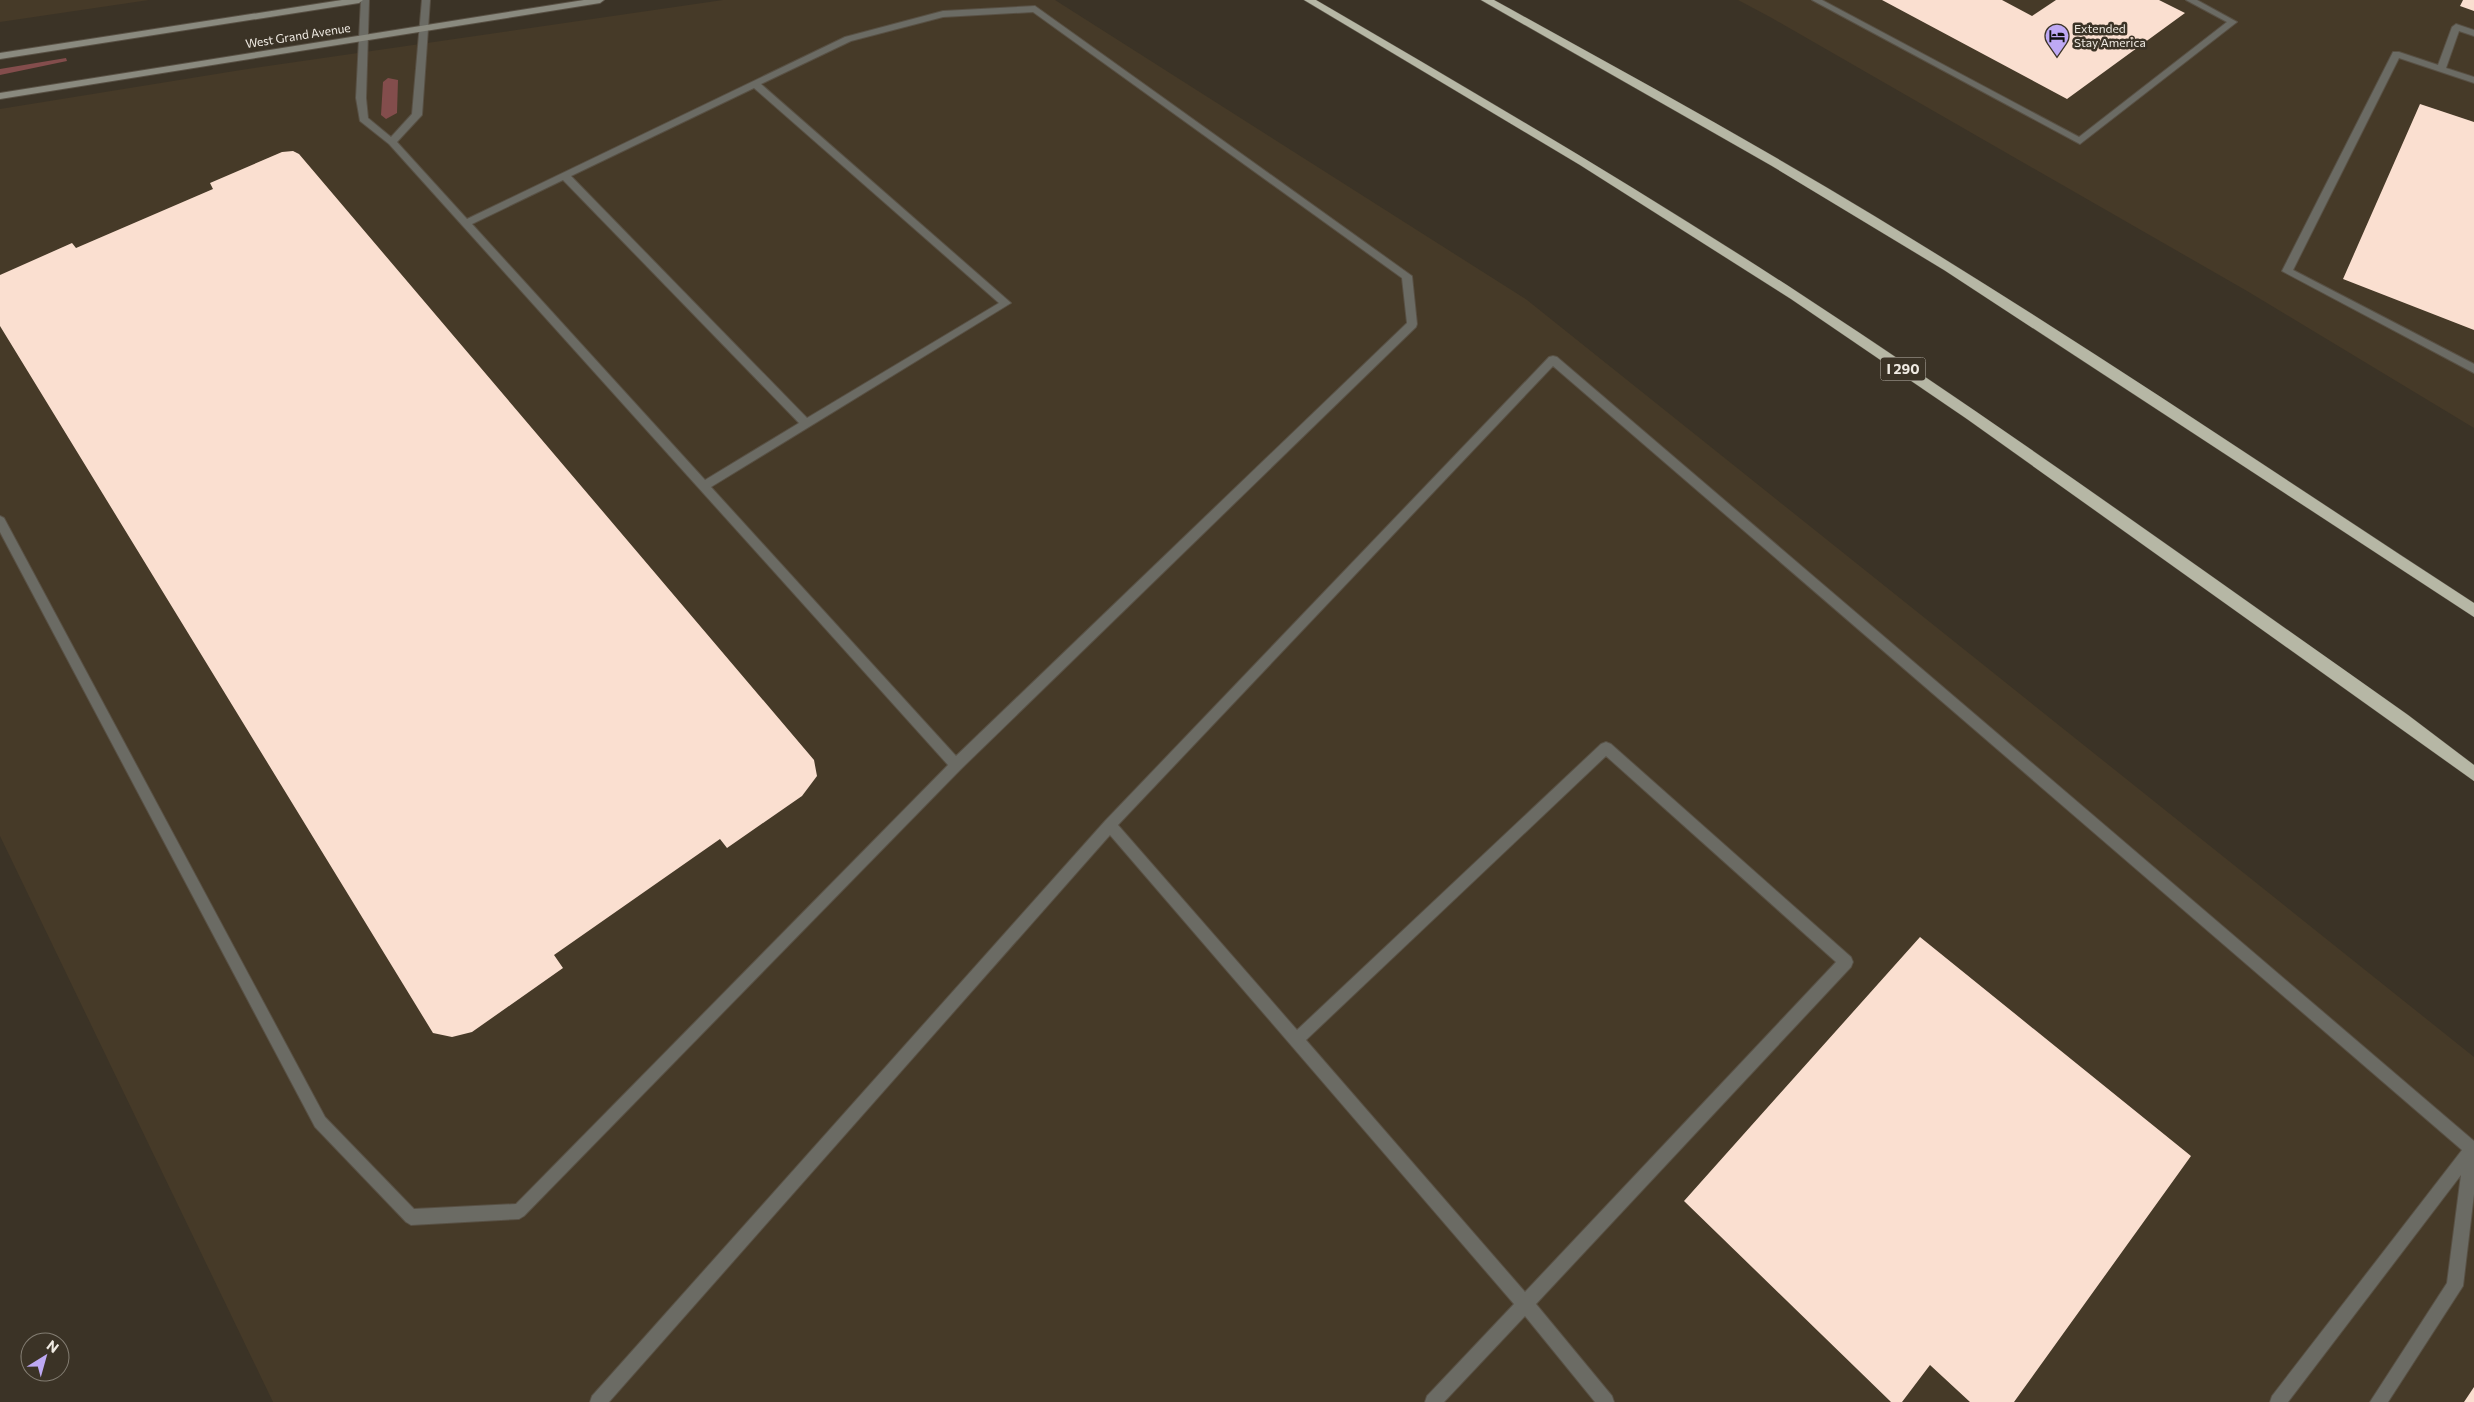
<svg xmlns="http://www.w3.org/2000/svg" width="2474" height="1402" viewBox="0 0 2474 1402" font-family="Commissioner,sans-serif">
<rect width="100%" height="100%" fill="#3b3326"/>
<!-- built -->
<path fill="#463a28" d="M0,0H149L0,22Z
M723,0H1055L1527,300L2474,1057V1402H273L0,836V109L241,70Z
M1738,0H2474V428L2247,291L1770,17Z"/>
<!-- green -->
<path fill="#834d4c" d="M66,58L67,61L0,75V69Z
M388,78L398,80L397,113L386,119L381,115L383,82Z"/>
<!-- building -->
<path fill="#fadfd0" d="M1882,0H2002L2032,16L2056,0H2159L2185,13L2067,99Z
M2463,0H2474V11L2460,6Z
M2420,104L2474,122V330L2343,279Z
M293,151L299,154L814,760L817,776L802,796L727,848L720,839L554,955L563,968L472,1032L452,1037L433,1033L0,326V275L72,243L76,248L213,189L210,183L282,152Z
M1920,937L2191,1156L2014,1402H1970L1930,1365L1902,1402H1891L1684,1201Z
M2474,1387V1402H2464Z"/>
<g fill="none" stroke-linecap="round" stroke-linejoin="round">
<defs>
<path id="service" d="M361,0H369L366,98L368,118L391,137L412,114L422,0H430L422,115L397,142L467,219L845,37L943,11L1035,6L1412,276L1417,324L1416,327L961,769L524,1216L519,1219L411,1225L406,1222L315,1127L0,532V516L4,518L325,1117L414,1209L516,1204L948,765L389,144L360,121L356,98ZM1033,12L1402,278L1407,323L956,756L711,487L1011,303L761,84L851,41L943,17ZM754,88L999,303L807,418L571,176ZM563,180L799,423L705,480L472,224Z
M1812,0H1822L2079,137L2227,22L2186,0H2197L2237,22L2080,144Z
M2456,24L2474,30V36L2459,31L2446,68L2474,77V83L2399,58L2293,270L2474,364V373L2282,271L2393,52H2399L2438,65L2452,27Z
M1553,356L1557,357L2474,1141V1194L2463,1286L2388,1402H2370L2447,1283L2461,1175L2288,1402H2270L2272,1396L2462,1150L1553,366L1118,825L1297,1030L1601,744L1606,742L1611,744L1851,957L1853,962L1851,967L1536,1304L1612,1396L1614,1402H1595L1525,1316L1444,1402H1425L1427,1396L1514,1304L1110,835L609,1402H590L592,1396L1105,821L1549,357ZM1606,756L1836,962L1525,1292L1306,1040Z"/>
<path id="secondary" d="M342,0H363L359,3L0,59V53Z
M584,0H604L600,3L0,99V93Z"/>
<path id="motorway" d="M1304,0H1316C1479,95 1641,190 1799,293C2006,428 2206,573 2408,715L2474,765V781L1967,419L1791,299L1580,165Z
M1481,0H1494C1622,71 1751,141 1876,217C2079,340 2276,474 2474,603V617L1944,270L1772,166Z"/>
</defs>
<!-- service casing -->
<use href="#service" stroke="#585044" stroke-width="2"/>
<!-- secondary casing -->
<use href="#secondary" stroke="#585044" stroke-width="2"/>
<!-- motorway casing -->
<use href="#motorway" stroke="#585044" stroke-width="1"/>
<!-- service -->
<use href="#service" fill="#6b6b64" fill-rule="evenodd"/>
<!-- secondary -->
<use href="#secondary" fill="#8a8a7f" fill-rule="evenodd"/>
<!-- motorway -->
<use href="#motorway" fill="#b6b7a5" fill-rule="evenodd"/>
</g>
<!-- icons -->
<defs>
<symbol id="hotel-pin" viewBox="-11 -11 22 30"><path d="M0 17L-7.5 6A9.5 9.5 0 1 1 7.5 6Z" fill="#bea9f4" stroke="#3b3326"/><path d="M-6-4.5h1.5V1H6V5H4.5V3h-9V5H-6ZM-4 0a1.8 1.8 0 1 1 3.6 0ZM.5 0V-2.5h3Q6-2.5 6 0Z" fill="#111"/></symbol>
</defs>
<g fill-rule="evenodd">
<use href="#hotel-pin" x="2043" y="22" width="28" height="38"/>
</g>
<g text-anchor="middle" stroke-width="5" stroke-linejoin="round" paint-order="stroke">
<!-- far-poi labels -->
<g font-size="12" fill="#f0ebe3" stroke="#3b3326" text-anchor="start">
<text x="2074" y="33">Extended<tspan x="2074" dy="14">Stay America</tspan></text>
</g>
<!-- far-street labels -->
<g font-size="12" fill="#f0ebe3" stroke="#3b3326">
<text transform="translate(298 36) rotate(-9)" y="4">West Grand Avenue</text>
</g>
<!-- shield labels -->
<rect fill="#3b3326" stroke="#bab4aa" stroke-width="1" x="1880.5" y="357.5" width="45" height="23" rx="4"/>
<g font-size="14" font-weight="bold" fill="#f0ebe3">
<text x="1903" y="374">I 290</text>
</g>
</g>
<!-- north arrow -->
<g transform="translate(45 1357) rotate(37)"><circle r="24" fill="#3b3326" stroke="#837d72"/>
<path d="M0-4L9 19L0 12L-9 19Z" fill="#bea9f4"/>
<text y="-8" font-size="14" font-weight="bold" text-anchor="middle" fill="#f0ebe3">N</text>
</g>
</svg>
